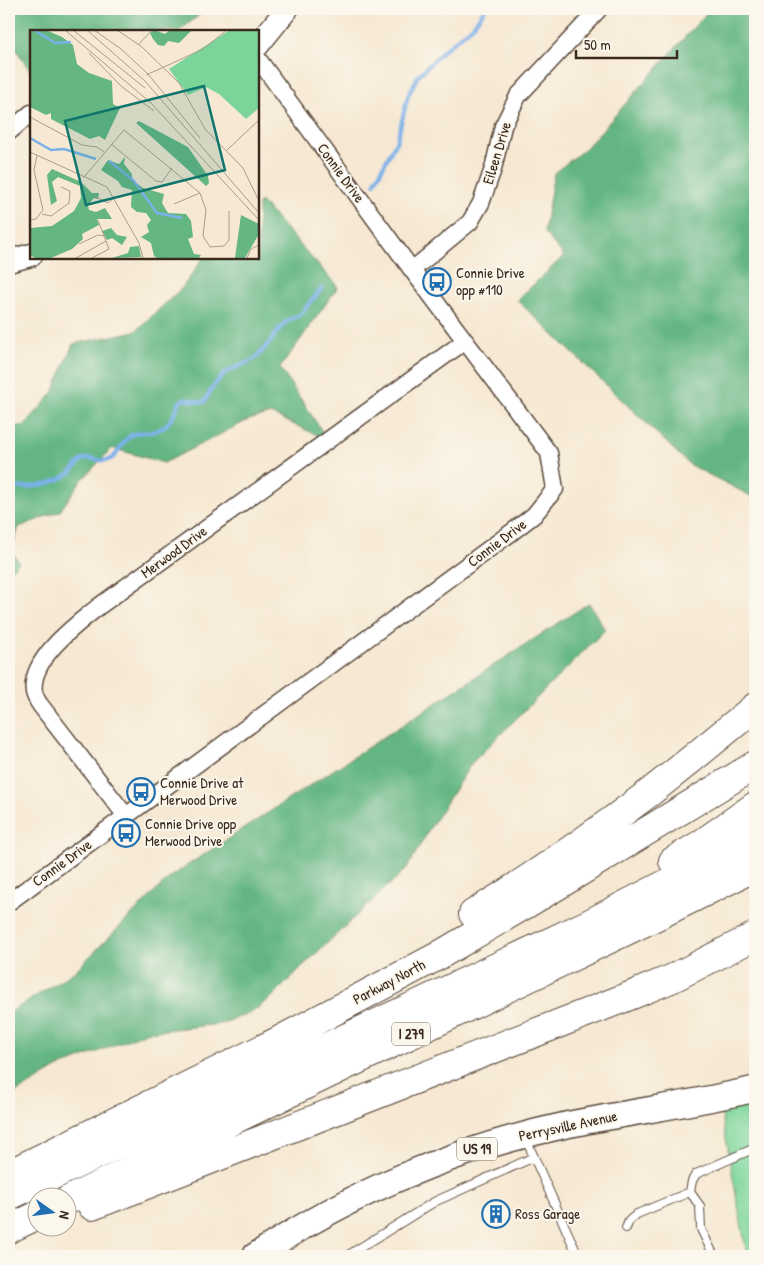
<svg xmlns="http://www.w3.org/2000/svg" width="764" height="1265" viewBox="0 0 764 1265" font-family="'Patrick Hand',sans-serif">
<rect width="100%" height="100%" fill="#fbf7ec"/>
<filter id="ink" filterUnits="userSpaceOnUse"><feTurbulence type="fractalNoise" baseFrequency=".02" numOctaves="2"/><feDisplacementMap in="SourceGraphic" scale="10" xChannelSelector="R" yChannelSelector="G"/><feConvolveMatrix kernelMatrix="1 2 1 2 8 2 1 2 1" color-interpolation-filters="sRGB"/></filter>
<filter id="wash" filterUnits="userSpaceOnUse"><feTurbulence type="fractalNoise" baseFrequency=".0096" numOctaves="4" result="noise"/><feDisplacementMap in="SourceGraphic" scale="20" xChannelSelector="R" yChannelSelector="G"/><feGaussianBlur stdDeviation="1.12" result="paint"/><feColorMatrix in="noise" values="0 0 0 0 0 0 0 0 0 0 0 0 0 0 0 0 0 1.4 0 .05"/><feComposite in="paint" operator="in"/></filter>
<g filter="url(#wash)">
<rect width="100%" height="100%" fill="#f6e8d2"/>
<!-- green -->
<path fill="#7bd59b" stroke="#5b805c" d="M755,1103V1256H747L721,1111Z"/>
<!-- forest -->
<path fill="#64b683" stroke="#507050" d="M9,9H207L179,31H31V72L9,39Z
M710,9H755V498L690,465L517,300L564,256L544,232L554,173L586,148Z
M261,201L338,287L280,368L328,440L271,414L248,420L164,463L112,448L80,482L60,511L19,527L11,552L19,562L9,572V428L25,425L53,393L73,344L136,331L183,287L203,258H258V204Z
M589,603L605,630L471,764L432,825L407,868L303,966L272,997L251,1013L220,1024L147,1032L57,1068L17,1092L9,1095V1013L74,972L171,876Z"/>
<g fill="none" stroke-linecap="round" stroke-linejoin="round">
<!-- stream -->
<path stroke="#7bb1e9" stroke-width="4" d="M374,184L397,140L408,96L418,76L445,49L472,27L485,9
M9,488C30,488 54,486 71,472C75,469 79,461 84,459C92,456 101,464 111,459C119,454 122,441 130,436C137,431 145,433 152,432C169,428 174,416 179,402L184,399L199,402H204L213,387L225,373L256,358L270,342L280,328L287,321L300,315L322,288"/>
</g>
</g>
<g filter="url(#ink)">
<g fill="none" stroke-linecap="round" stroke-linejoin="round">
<defs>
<path id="lane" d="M525,1137L578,1256
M626,1228L629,1221L637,1214L690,1192
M347,1256L434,1202L534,1157
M714,1256L701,1229L700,1206L690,1192L692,1181L696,1174L755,1148"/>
<path id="street" d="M9,132L31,113
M412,270L470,222L481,203L493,169L503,126L518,96L599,9
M126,816L41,706C38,702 35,697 34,692C29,659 76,625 98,607L465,341
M9,902L126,816L512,532L534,515L555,489L549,453L412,270L258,59"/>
<path id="secondary" d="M258,45L287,9
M9,261L31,255"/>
<path id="primary" d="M255,1256C353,1192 451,1150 566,1125C629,1112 693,1104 755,1089"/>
<path id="highway" d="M673,861L701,844L755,806
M473,914C533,877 592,836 649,793C685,765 720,736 755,707
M9,1174L276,1042L438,956L552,889L755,765
M9,1196L588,924L755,838
M68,1200L341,1068L643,923L755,867
M92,1206L632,995L673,978L755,936
M9,1229L38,1215"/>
</defs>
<!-- lane casing -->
<use href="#lane" stroke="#574639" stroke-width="10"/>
<!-- street casing -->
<use href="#street" stroke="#574639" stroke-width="19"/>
<!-- secondary casing -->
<use href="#secondary" stroke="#574639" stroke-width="25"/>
<!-- primary casing -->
<use href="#primary" stroke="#574639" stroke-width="28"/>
<!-- highway casing -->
<use href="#highway" stroke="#574639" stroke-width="30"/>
<!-- lane -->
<use href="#lane" stroke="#fff" stroke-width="8"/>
<!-- street -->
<use href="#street" stroke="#fff" stroke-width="16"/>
<!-- secondary -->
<use href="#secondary" stroke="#fff" stroke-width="22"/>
<!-- primary -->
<use href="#primary" stroke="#fff" stroke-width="25"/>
<!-- highway -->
<use href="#highway" stroke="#fff" stroke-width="28"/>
</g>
</g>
<!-- icons -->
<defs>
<symbol id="bus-ring" viewBox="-11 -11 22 22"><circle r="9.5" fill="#fbf7ec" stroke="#1f6fb2" stroke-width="1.5"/><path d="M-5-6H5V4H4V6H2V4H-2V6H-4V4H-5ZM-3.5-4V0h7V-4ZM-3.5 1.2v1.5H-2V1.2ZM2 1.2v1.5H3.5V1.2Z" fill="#1f6fb2"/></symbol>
<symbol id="building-ring" viewBox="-11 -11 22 22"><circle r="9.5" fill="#fbf7ec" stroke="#1f6fb2" stroke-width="1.5"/><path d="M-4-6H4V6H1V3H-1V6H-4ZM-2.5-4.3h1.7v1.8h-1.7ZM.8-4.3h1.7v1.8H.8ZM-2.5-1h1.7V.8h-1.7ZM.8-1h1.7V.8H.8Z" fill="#1f6fb2"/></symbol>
</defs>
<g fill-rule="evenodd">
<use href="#bus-ring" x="421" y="266" width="32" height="32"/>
<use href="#bus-ring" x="125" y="776" width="32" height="32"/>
<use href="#bus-ring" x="110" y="817" width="32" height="32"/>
<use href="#building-ring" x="480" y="1198" width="32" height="32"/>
</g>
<g text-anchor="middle" stroke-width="4" stroke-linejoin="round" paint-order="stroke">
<!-- shield labels -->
<g fill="#fbf7ec" stroke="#75685c" stroke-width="1">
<rect x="392" y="1022.5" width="38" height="23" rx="4"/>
<rect x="457" y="1137.5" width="40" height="23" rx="4"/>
</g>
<g font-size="14" font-weight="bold" fill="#3b2a1e">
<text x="411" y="1039">I 279</text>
<text x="477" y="1154">US 19</text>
</g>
<!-- street labels -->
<g font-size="15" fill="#3b2a1e" stroke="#fbf7ec">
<text transform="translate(497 153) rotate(-73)" y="5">Eileen Drive</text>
<text transform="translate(341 173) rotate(54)" y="5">Connie Drive</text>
<text transform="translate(497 543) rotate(-37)" y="5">Connie Drive</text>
<text transform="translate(174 552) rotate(-36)" y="5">Merwood Drive</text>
<text transform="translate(62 863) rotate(-36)" y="5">Connie Drive</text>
<text transform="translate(389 982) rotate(-28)" y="5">Parkway North</text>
<text transform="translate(568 1126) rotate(-12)" y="5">Perrysville Avenue</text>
</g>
<!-- poi labels -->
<g font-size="15" fill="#3b2a1e" stroke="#fbf7ec" text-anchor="start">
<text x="456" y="278">Connie Drive<tspan x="456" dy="17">opp #110</tspan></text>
<text x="160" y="788">Connie Drive at<tspan x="160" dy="17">Merwood Drive</tspan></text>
<text x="145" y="829">Connie Drive opp<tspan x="145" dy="17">Merwood Drive</tspan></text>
<text x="515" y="1219">Ross Garage</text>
</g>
</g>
<!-- overview -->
<g transform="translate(30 30)">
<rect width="229" height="229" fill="#f6e8d2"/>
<path d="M200,0H229V78L216,89L189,64L176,57L158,65L139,39Z" fill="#7bd59b"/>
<path d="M0,0H16L32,7L43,15L47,34L59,43L82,51L83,74L90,78L75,110L69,106L60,109L21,89V83L16,85L0,77ZM124,0L135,4L140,0H162L149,13L138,11L134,16L128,15L123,9L120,3ZM109,91L158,117L178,146L179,153L176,156L106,93ZM95,127L94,134L102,144V150L113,158L134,164L132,173L138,183L156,184L161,191L163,207L158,209L164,224L171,225L169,228H127L124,226L121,213L111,207L119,202L117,195L121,190L116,183L107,182L101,177L102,160L92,157L88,151L71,140L78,130L89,134ZM22,139L51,152L62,163H69L68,169L64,168L58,175L59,180L66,182L75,178L82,189H67L69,195L52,204L53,209L42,219L21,228H5L0,225V198L22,196L44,181L51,168L50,156L28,147L22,152L27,171L21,175L17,145ZM211,185L229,194V204L215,228H205ZM81,198L87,205L97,207L92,215L82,208L77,210L72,201ZM109,216L111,227L82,228L98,223L100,217Z" fill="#64b683"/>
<path fill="none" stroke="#7bb1e9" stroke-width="2.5" d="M4,0L25,13L41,12M0,108L21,120L34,119L66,129M79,131L103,150L127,183L152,188"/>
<path fill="none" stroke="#ab9c8a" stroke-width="1" d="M35,0L121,73L229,190M43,0L115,58M57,0L115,51L229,183M64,0L91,19L118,44L170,108M87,0L112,17L149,53L175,99L213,138L229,171M109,14L122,0M59,23L91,56L124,81M134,37L173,19L197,0M116,45L134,37M0,87L52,115L67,117L74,122M81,114L126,151L132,152L142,138M197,120L229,90M0,122L77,157L109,213L113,228M55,146L94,100L170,163L176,180L173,206L180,217L194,216L199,210V181M64,166L78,173L85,167M144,174L170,163M12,184L21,186L39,173L40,161L31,157M0,190L6,189L13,180L4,140L7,125M49,214L68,205L74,206M46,228L76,211M62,228L79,219L68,190M217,228L221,219L229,215"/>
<path fill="#0f766e" fill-opacity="0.15" stroke="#0f766e" stroke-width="2.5" d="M174,56L195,140L56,175L35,91Z"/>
<rect width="229" height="229" fill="none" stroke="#3b2a1e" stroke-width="2.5"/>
</g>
<!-- margin -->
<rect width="764" height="1265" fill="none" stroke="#fbf7ec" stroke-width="30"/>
<!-- north arrow -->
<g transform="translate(52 1212) rotate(104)"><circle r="24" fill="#fbf7ec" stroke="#aea59a"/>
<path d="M0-4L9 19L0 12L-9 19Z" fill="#1f6fb2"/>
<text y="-8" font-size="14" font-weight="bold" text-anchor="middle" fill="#3b2a1e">N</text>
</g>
<!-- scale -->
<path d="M576 50v8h101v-8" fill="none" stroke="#3b2a1e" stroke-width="2.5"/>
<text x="584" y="50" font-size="15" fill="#3b2a1e" stroke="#fbf7ec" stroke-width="4" paint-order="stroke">50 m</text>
</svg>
